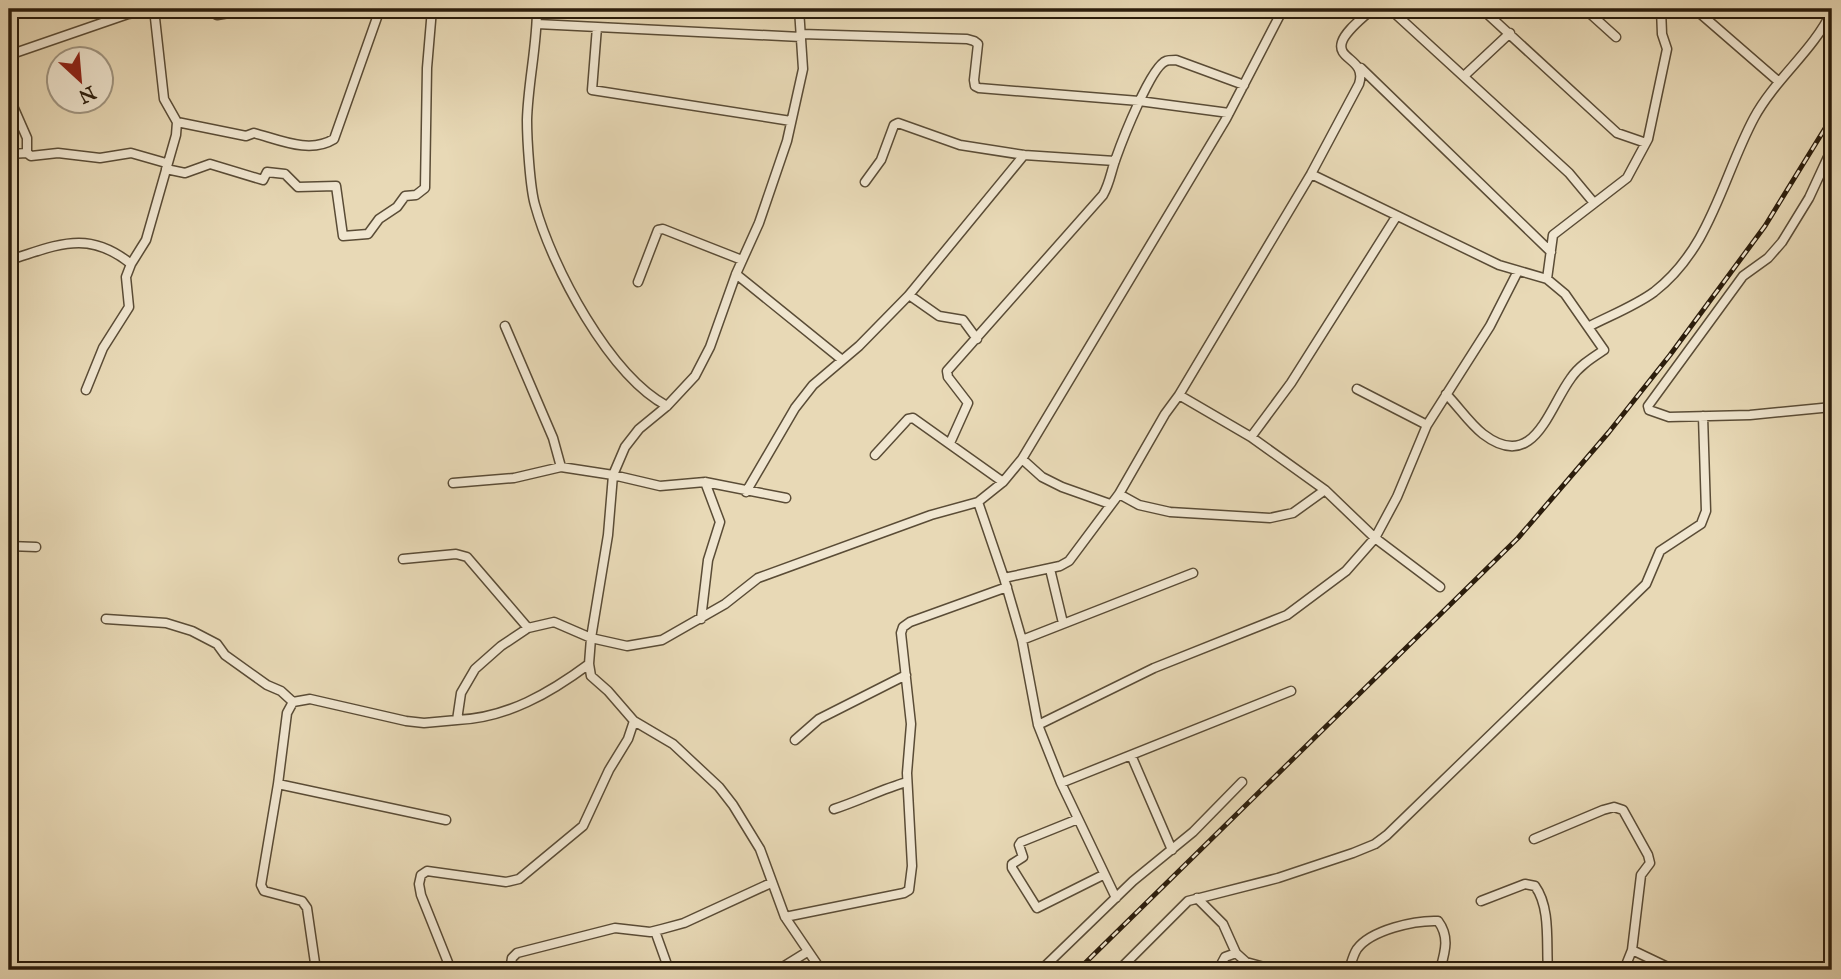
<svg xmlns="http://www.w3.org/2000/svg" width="1841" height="979" viewBox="0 0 1841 979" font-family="'IM FELL Great Primer',serif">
<rect width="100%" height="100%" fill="#e8d9b6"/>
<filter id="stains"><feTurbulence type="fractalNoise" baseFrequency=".00286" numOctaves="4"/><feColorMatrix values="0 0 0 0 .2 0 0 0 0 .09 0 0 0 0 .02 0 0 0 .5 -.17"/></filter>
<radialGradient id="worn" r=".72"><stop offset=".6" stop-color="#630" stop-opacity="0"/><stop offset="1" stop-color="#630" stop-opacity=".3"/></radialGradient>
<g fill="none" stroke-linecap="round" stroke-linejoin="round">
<defs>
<path id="minor" d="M207,9L217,15L253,9
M537,9C537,46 528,83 527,120C527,139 530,188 535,205C552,267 609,375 667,406
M799,9L803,69L787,141L759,223L736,274L710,347L695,376L667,406L639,429L625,447L613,475L608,535L591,638L589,664L591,676L608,691L634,721L673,744L719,787L733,805L760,849L785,917L821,970
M1270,9L1281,14
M1390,9L1569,173L1594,203
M1482,9L1617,133L1646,143
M1585,9L1616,37
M1695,9L1778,81
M537,24L801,37
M597,27L592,90L791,121
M801,34L967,39L974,41L978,44L974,80L975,86L979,88L1139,101L1229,113
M9,55L128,14L158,9
M1361,68L1551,252
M1464,76L1510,33
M9,97L27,138V153
M177,122L246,136L254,133C280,140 310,154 334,139L380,9
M1832,153L1828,157L1809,198L1782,242L1768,258L1743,276L1648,406L1649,410L1669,417L1750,415L1832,407
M9,154L27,153L31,156L58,153L100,158L131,153L166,163
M166,169L185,173L210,164L263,180L267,172L285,174L298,187L336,186L343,236L368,234L379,219L397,207L405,196L416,195L425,188L427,68L432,9
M1311,174L1499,265L1547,279L1565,294L1604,350C1592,358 1579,366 1571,378C1548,409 1534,473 1483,434C1469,423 1458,406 1446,394
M865,182L881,160L894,125L898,123L960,145L1024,155L1115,161
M9,260C56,246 87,228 131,264
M736,274L841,359
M1547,279L1553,235L1627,178L1648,139L1667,49L1662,34L1661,9
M638,282L658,230L663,229L742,260
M909,295L939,316L963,320L977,339
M505,326L553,438L561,467
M1588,327C1609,316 1635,306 1654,292C1711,248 1722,178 1754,118C1775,79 1813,51 1832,11
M1357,389L1427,425
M86,390L103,348L129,307L126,277L131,264L146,240L176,135L177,122L164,99L154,9
M1179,395L1251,437L1291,383L1396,217
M1251,437L1325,490L1375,538L1440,587
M950,443L968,403L948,377L947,371L1103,195C1110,183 1111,171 1116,158C1122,141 1151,66 1166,61C1168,60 1174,60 1176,60L1244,85
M875,455L908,419L913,418L1003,482
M1022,459L1042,477L1062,487L1110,504
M453,483L514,478L561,467L613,475L660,486L705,482L786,498
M746,492L795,408L813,385L859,346L909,295L1024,155
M1119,494L1139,505L1170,512L1270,518L1293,513L1325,490
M978,502L1004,578L1022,640L1038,725L1061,783L1116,898
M9,546L36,547
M403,559L456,554L467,557L528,628
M1050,569L1063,623
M1004,578L1060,566L1069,561L1119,494L1165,414L1179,395L1311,174L1359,84C1367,59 1336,60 1342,42C1346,30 1363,18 1372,9
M106,619L166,623L192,631L217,644L225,655L267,685L281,691L293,702
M701,619L708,560L720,522L705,482
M1022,640L1193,573
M457,720C507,718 550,693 589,664
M1038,725L1154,668L1287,615L1346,571L1375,538L1397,497L1427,425L1490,326L1518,271
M795,740L819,719L906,675
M1131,755L1172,850
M1061,783L1291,691
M278,784L446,820
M834,809C859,801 882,789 907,782
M1078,819L1021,842L1019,845L1023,857L1012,864V868L1037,908L1103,875
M1534,839L1603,810L1614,807L1623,810L1648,855L1650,863L1641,875L1632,950
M1197,898L1223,924L1236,953
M1481,901L1525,884L1535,886C1551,908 1546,944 1548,970
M785,917L904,893L909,890L912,866L907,773L911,724L901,633L903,627L910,622L1007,587
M655,931L669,970
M316,970L307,908L302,901L264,891L261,885L278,784L287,713L293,702L310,699L406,721L424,723L457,720L461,693L475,669L501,646L528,628L554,622L591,638L627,646L662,640L725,604L758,578L931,515L978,502L1003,482L1022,459L1226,119L1283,9
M451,970L421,895L419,884L421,875L427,871L506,882L519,879L583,826L609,770L628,739L634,721
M510,970L512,958L517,953L615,928L650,932L662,929L684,923L771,883
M778,970L807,952
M1041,970L1133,881L1193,832L1242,782
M1119,970L1188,901L1278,878L1353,853L1375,844L1387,835L1646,584L1660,551L1701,524L1706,511L1703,416
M1218,970L1225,957L1236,953L1246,962L1275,970
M1349,970C1351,964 1353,955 1357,949C1371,930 1415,920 1438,921C1450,937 1445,952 1440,970
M1624,970L1632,950L1674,970"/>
</defs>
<!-- minor casing -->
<use href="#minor" stroke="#5a4c36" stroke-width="11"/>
<!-- minor -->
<use href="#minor" stroke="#f0e6d0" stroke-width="8"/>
<defs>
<path id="rail" d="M1078,970L1518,538L1609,432L1670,355L1765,226L1832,117"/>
</defs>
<!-- rail casing -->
<use href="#rail" stroke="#2b1d0c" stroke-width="5"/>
<!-- rail -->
<use href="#rail" stroke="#f0e6d0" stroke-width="2.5" stroke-dasharray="8" stroke-linecap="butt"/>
</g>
<!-- margin -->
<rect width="1841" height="979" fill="none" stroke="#e8d9b6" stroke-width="35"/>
<rect x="10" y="10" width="1820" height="958" fill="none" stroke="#2b1d0c" stroke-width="3.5"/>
<rect x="18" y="18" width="1806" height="944" fill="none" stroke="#2b1d0c" stroke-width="2"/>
<!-- north arrow -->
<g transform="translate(80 80) rotate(154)"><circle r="33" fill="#f0e6d0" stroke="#a19682" stroke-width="2"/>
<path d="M0-5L12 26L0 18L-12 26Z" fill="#8f2418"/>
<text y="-10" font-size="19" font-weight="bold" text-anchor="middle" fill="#2b1d0c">N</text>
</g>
<rect width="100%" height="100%" filter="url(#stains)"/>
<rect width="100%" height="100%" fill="url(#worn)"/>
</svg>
